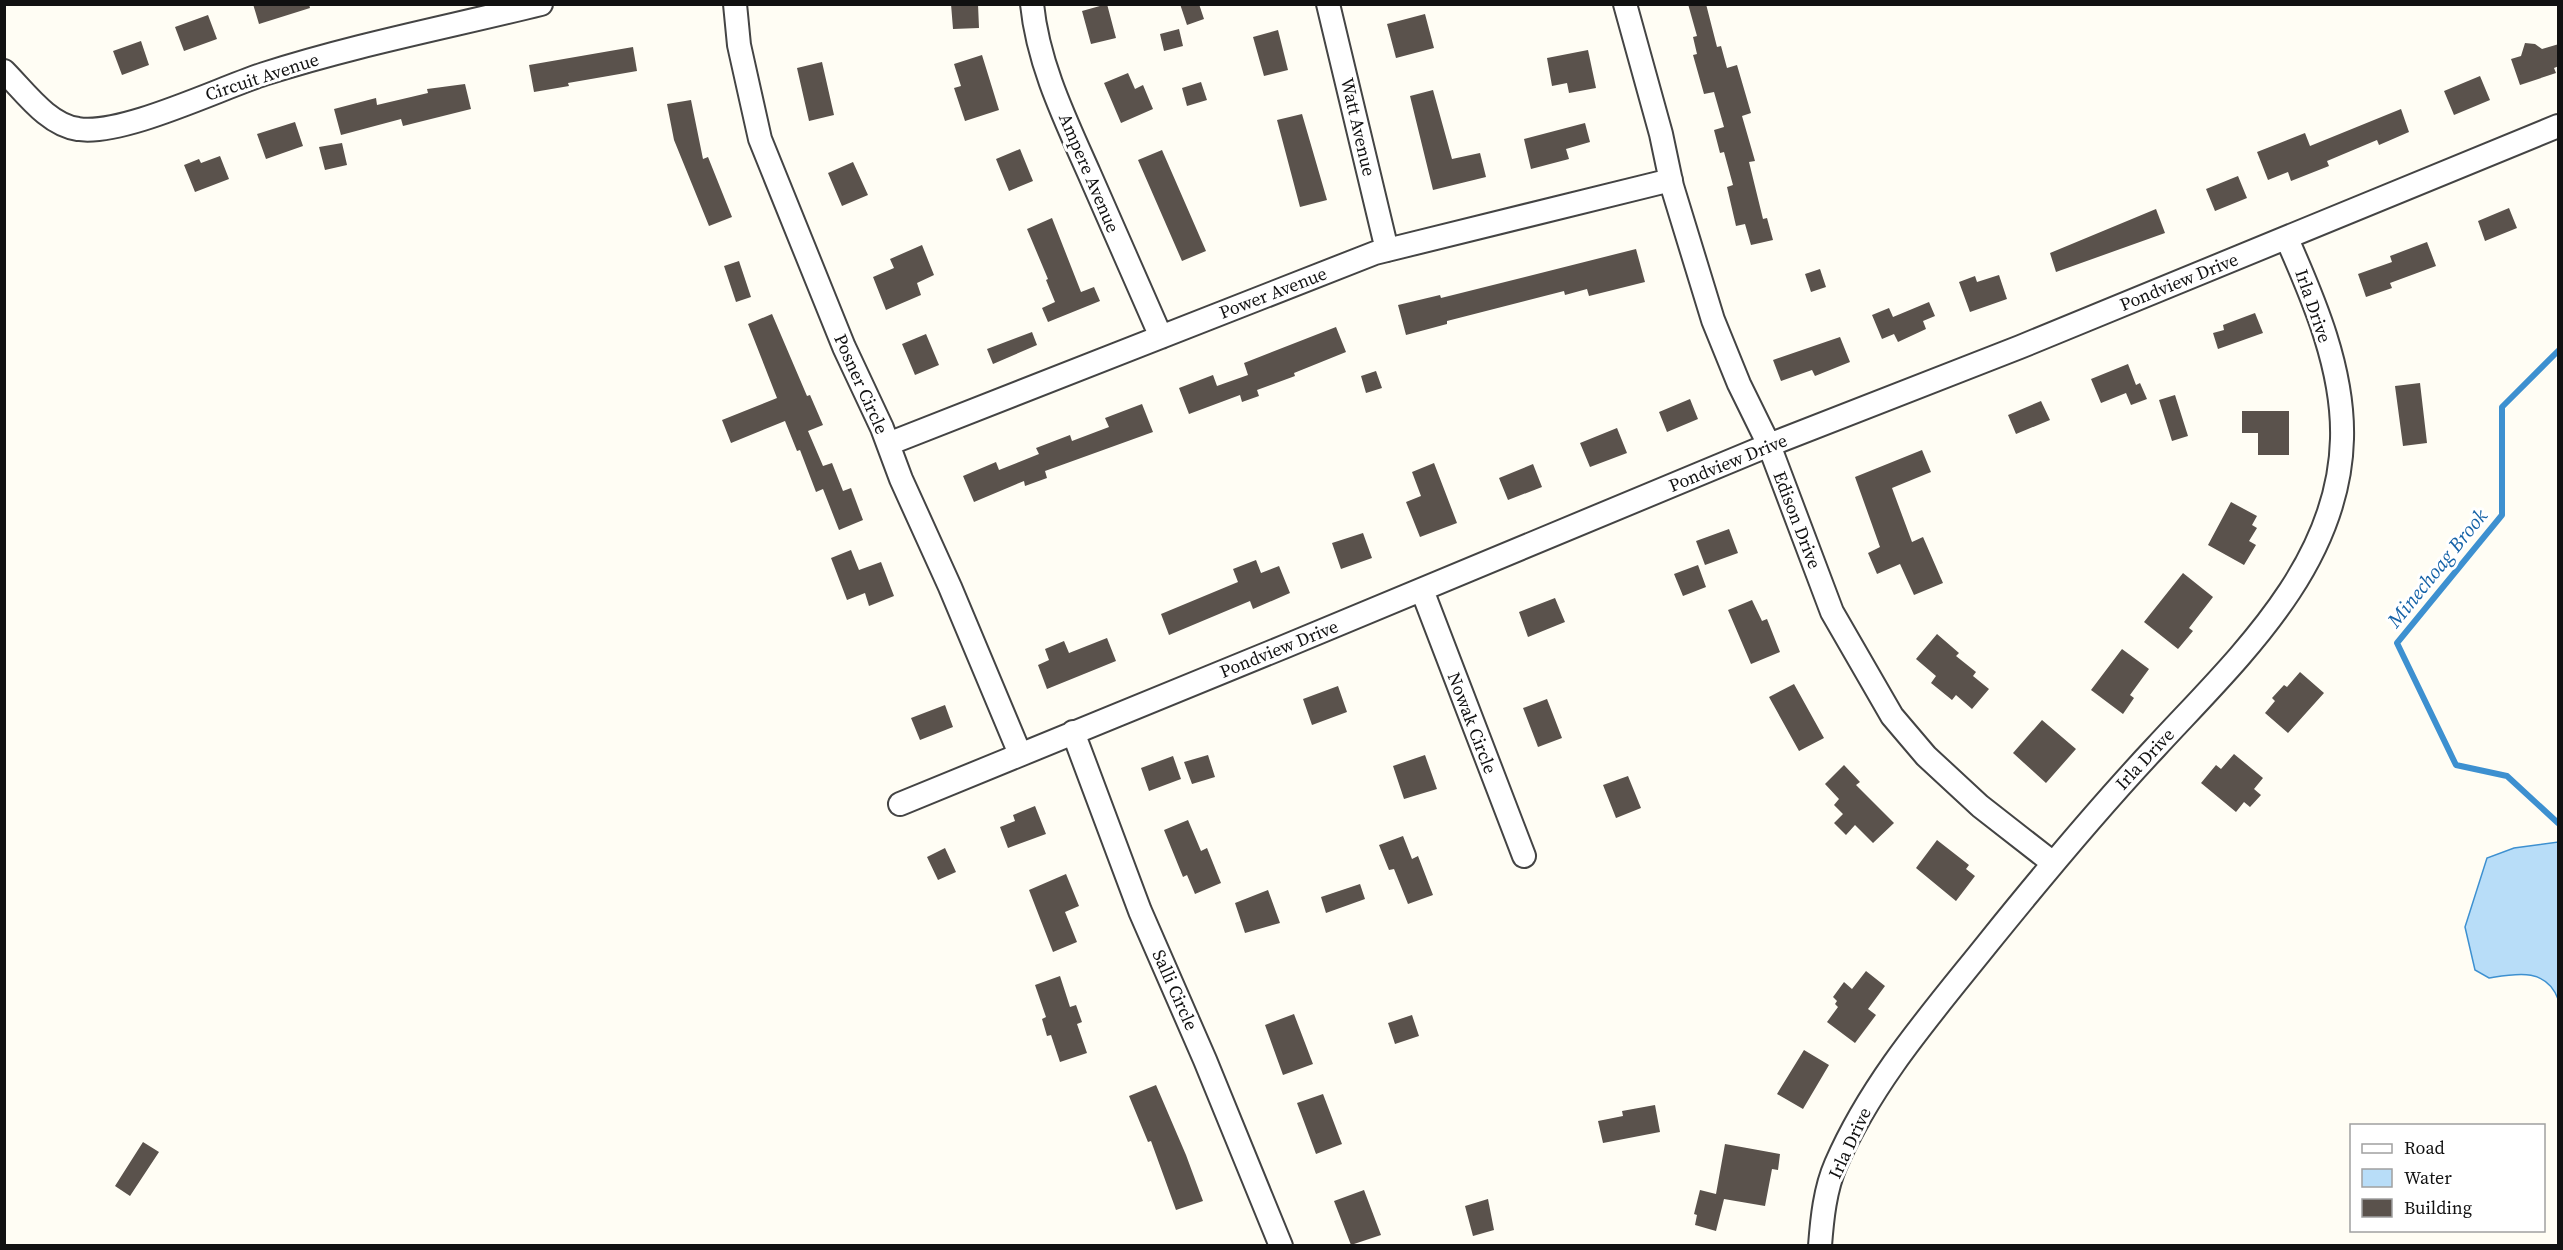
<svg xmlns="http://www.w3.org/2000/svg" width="2563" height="1250" viewBox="0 0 2563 1250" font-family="'Source Serif 4',serif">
<rect width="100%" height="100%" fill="#fffdf4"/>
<!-- water -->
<path fill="#b8ddf8" stroke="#3d90d0" stroke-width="1.5" d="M2558,842V999C2546,967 2515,974 2489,978L2475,970L2465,927L2487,858L2514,848Z"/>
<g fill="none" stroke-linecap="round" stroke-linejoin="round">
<!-- stream -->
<path stroke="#3d90d0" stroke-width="6" d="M2558,351L2502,407V515L2397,643L2456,765L2507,776L2558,823"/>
</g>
<!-- building -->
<path fill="#5a524c" d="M253,4H309L310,8L259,24Z
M951,4H978L979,28L953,29Z
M1107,4L1116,38L1091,44L1082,11Z
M1180,4H1199L1204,19L1187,25Z
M1688,4H1706L1717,47L1721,46L1727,68L1737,65L1751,113L1742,116L1755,161L1749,162L1763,219L1767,218L1773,240L1751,245L1745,224L1736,226L1727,187L1733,185L1724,152L1720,153L1714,130L1724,127L1714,92L1704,94L1693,55L1697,54L1693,37L1697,36Z
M1425,14L1434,48L1396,58L1387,24Z
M208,15L217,39L184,51L175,27Z
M1179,29L1183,46L1164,51L1160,34Z
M1278,30L1288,70L1264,76L1253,37Z
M141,41L149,65L122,75L113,51Z
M2525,43L2535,44L2542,49L2559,44V66L2554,68L2556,73L2520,85L2511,59L2521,56Z
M633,47L637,71L568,83L569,86L534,92L529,65Z
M1588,50L1596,88L1569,93L1567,83L1552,86L1547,58Z
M982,55L999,110L965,121L954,88L961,86L954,64Z
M822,62L834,115L809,121L797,68Z
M1128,73L1135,89L1143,85L1153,109L1121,123L1104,83Z
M2480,76L2490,100L2454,115L2444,91Z
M1201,82L1207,100L1187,106L1182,88Z
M465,84L471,109L403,126L401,119L341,135L334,109L376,98L377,105L428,93L427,89Z
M1433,90L1452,159L1480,153L1486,177L1433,190L1410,96Z
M691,100L703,159L708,157L732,217L709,226L674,140L667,104Z
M2401,109L2409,132L2379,145L2377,140L2327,161L2329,166L2291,181L2288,172L2268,180L2257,152L2305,133L2310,146Z
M1302,114L1327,200L1300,207L1277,120Z
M295,122L303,146L266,159L257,134Z
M1585,123L1590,142L1566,149L1569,159L1531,169L1524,139Z
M342,143L347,165L325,170L319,147Z
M1020,149L1033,181L1009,191L996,159Z
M1162,150L1206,251L1182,261L1138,160Z
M220,156L229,179L195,192L184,165L199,159L201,163Z
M853,162L868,195L842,206L828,173Z
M2238,176L2247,198L2215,211L2206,189Z
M2509,208L2517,228L2485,241L2478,221Z
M2156,209L2165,233L2056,272L2050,253Z
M1052,218L1081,292L1094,287L1100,301L1048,322L1042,308L1055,302L1046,280L1048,279L1027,229Z
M2427,242L2436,266L2390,283L2392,288L2366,297L2358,274L2392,262L2390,256Z
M922,245L934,275L917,283L921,295L886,310L873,277L894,268L890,259Z
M1636,249L1645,282L1589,296L1587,289L1565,295L1564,291L1447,321V324L1406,335L1398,305L1440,295L1441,298Z
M739,261L751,297L736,302L724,266Z
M1820,269L1826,287L1811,292L1805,274Z
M1999,275L2007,299L1970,312L1959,282L1975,276L1977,282Z
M1929,302L1935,316L1923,321L1926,329L1898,342L1894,334L1882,339L1872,315L1889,308L1893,317Z
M2255,313L2263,333L2218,349L2213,333L2224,330L2223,325Z
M772,314L807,396L810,395L823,425L808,431L823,466L832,463L843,491L851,488L863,520L839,530L823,489L816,492L800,450L797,451L785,421L731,443L722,420L777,398L748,324Z
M1336,327L1346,352L1294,373L1295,376L1257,390L1259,396L1242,402L1240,395L1189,414L1179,388L1213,375L1217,386L1248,375L1244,363Z
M1032,332L1037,345L993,364L987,349Z
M926,334L939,365L915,375L902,344Z
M1840,337L1850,362L1815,376L1812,370L1781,381L1773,360Z
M2128,364L2136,385L2140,383L2147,399L2131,405L2126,393L2101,403L2091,379Z
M1376,371L1382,388L1366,393L1361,376Z
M2420,383L2427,443L2403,446L2395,386Z
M2175,395L2188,436L2172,441L2159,400Z
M1690,399L1698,419L1667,432L1659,412Z
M2041,401L2050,420L2016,434L2008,415Z
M1142,404L1153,432L1045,471L1047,478L1025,486L1024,481L974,502L963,476L996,462L999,470L1039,454L1036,448L1070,435L1072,441L1109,427L1105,418Z
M2242,411H2289V455H2258V433H2242Z
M1617,428L1627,453L1590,467L1580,443Z
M1922,450L1931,472L1892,488L1912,542L1923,537L1943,583L1914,595L1900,564L1877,574L1868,553L1880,547L1855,477Z
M1434,463L1457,523L1420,537L1406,502L1421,496L1412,472Z
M1533,464L1542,487L1508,500L1499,478Z
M2231,502L2257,516L2252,525L2257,528L2249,541L2256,545L2244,565L2208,545Z
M1729,529L1738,553L1705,565L1696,541Z
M1363,533L1372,558L1341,569L1332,543Z
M851,550L859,570L881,562L894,596L869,606L865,593L847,600L831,558Z
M1256,560L1261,573L1279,566L1290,593L1253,609L1250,601L1169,635L1161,614L1238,582L1233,569Z
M1698,565L1706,587L1683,596L1674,574Z
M2183,573L2213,597L2189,628L2193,631L2178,649L2144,622Z
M1555,598L1565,622L1528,637L1519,612Z
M1752,600L1762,621L1767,619L1780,652L1751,664L1728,610Z
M1937,634L1959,653L1956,656L1976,672L1973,676L1989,689L1972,709L1956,695L1952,700L1931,683L1936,676L1916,659Z
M1107,638L1116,661L1047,689L1038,665L1049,660L1045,649L1064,641L1069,653Z
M2122,649L2149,669L2130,695L2134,698L2123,714L2091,690Z
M2300,672L2324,693L2288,733L2265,713L2275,701L2272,698L2284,685L2287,687Z
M1794,684L1824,738L1799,751L1769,697Z
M1338,686L1347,712L1312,725L1303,699Z
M1547,699L1562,738L1538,747L1523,708Z
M945,705L953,727L920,740L911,718Z
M2042,720L2076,749L2046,783L2013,753Z
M2234,754L2263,778L2254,789L2261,795L2250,807L2244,802L2236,812L2201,783L2216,765L2221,769Z
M1208,755L1215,777L1192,784L1184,762Z
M1425,755L1437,789L1404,799L1393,766Z
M1173,756L1181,779L1149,791L1141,768Z
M1844,765L1860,782L1856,785L1894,823L1873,843L1855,825L1846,835L1834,823L1843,814L1834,805L1839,799L1825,784Z
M1628,776L1641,808L1616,818L1603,785Z
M1035,806L1046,834L1008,848L1000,827L1015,821L1013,815Z
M1188,820L1201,851L1207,848L1221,883L1195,894L1187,875L1183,877L1164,830Z
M1403,836L1412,859L1418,856L1433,895L1408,904L1394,869L1389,870L1379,845Z
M1937,840L1969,865L1966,869L1975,876L1956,901L1916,868Z
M945,848L956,872L938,880L927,857Z
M1066,874L1079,906L1065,912L1077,942L1053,952L1029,890Z
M1360,884L1365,899L1326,913L1321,897Z
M1268,890L1280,923L1245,933L1235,903Z
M1866,971L1885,986L1868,1009L1876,1015L1855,1043L1827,1022L1838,1007L1835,1004L1837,1001L1833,997L1844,982L1852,989Z
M1060,976L1070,1007L1076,1005L1082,1022L1077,1024L1087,1053L1060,1062L1051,1035L1047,1036L1042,1019L1046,1017L1035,985Z
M1294,1014L1313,1064L1283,1075L1265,1025Z
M1412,1015L1419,1036L1395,1044L1388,1023Z
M1804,1050L1829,1065L1803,1109L1777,1094Z
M1156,1085L1186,1155L1203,1201L1176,1210L1151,1141L1148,1142L1129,1096Z
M1323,1094L1342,1144L1316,1154L1297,1103Z
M1655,1105L1660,1132L1603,1143L1598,1121L1623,1116L1622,1111Z
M143,1142L159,1152L130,1196L115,1186Z
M1725,1144L1780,1154L1778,1170L1772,1169L1765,1206L1724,1199L1716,1231L1695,1225L1697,1215L1694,1214L1700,1190L1716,1194Z
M1364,1190L1381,1235L1351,1245L1334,1201Z
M1488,1199L1494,1230L1473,1236L1465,1206Z"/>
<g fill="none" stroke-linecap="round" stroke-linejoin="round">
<defs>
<path id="minor" d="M735,4L739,45L760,139L844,347L882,428L901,479L950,587L1020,754
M1032,4C1038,64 1065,119 1089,173C1113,228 1137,282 1161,337
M1328,4L1387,250
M1625,4L1661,134L1672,186L1713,320L1739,384L1769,445L1832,612L1892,716L1926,756L1980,806L2053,863
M4,71C25,92 48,125 78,129C122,136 218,89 264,74C354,45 448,27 541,4
M888,444L1375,253L1671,180
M1422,590L1524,856
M1073,732L1140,911L1205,1060L1281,1246
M900,804L1286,646L1769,445L2020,347L2558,126
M1820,1246C1822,1219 1825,1189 1836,1164C1872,1081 1932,1013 1988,943C2042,876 2096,811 2155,748C2236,660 2339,567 2342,439C2344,370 2314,300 2287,239"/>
</defs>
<!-- minor casing -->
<use href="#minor" stroke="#444" stroke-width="26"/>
<!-- minor -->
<use href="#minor" stroke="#fff" stroke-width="22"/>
</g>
<g text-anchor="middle" stroke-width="6" stroke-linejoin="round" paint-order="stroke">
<!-- street labels -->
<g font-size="18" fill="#111" stroke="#fff">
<text transform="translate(262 77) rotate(-18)" y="6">Circuit Avenue</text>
<text transform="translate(1358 127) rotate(77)" y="6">Watt Avenue</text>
<text transform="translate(1089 173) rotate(67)" y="6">Ampere Avenue</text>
<text transform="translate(2179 282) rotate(-22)" y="6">Pondview Drive</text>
<text transform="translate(1273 293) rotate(-21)" y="6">Power Avenue</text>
<text transform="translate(2313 306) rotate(71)" y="6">Irla Drive</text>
<text transform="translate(861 384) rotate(66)" y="6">Posner Circle</text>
<text transform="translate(1728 463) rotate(-22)" y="6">Pondview Drive</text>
<text transform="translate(1797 520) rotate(69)" y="6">Edison Drive</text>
<text transform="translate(1279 649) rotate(-22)" y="6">Pondview Drive</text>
<text transform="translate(1472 723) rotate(69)" y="6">Nowak Circle</text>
<text transform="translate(2145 759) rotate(-47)" y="6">Irla Drive</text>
<text transform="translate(1175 990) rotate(66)" y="6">Salli Circle</text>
<text transform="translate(1850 1143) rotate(-65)" y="6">Irla Drive</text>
</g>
<!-- water labels -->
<g font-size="20" font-style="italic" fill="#1562a7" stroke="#fff">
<text transform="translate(2437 568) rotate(-51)" y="7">Minechoag Brook</text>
</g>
</g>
<!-- border -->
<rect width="2563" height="1250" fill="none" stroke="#111111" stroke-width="12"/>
<!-- legend -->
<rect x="2350" y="1124" width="195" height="108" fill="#ffffff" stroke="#a0a0a0" stroke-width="1.5"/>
<rect x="2362" y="1144" width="30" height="9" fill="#ffffff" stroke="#a0a0a0" stroke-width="1.5"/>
<text x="2404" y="1154" font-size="18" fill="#111111">Road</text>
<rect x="2362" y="1169" width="30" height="18" fill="#b8ddf8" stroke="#a0a0a0" stroke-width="1.5"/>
<text x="2404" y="1184" font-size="18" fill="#111111">Water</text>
<rect x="2362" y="1199" width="30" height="18" fill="#5a524c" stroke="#a0a0a0" stroke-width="1.5"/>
<text x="2404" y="1214" font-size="18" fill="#111111">Building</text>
</svg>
